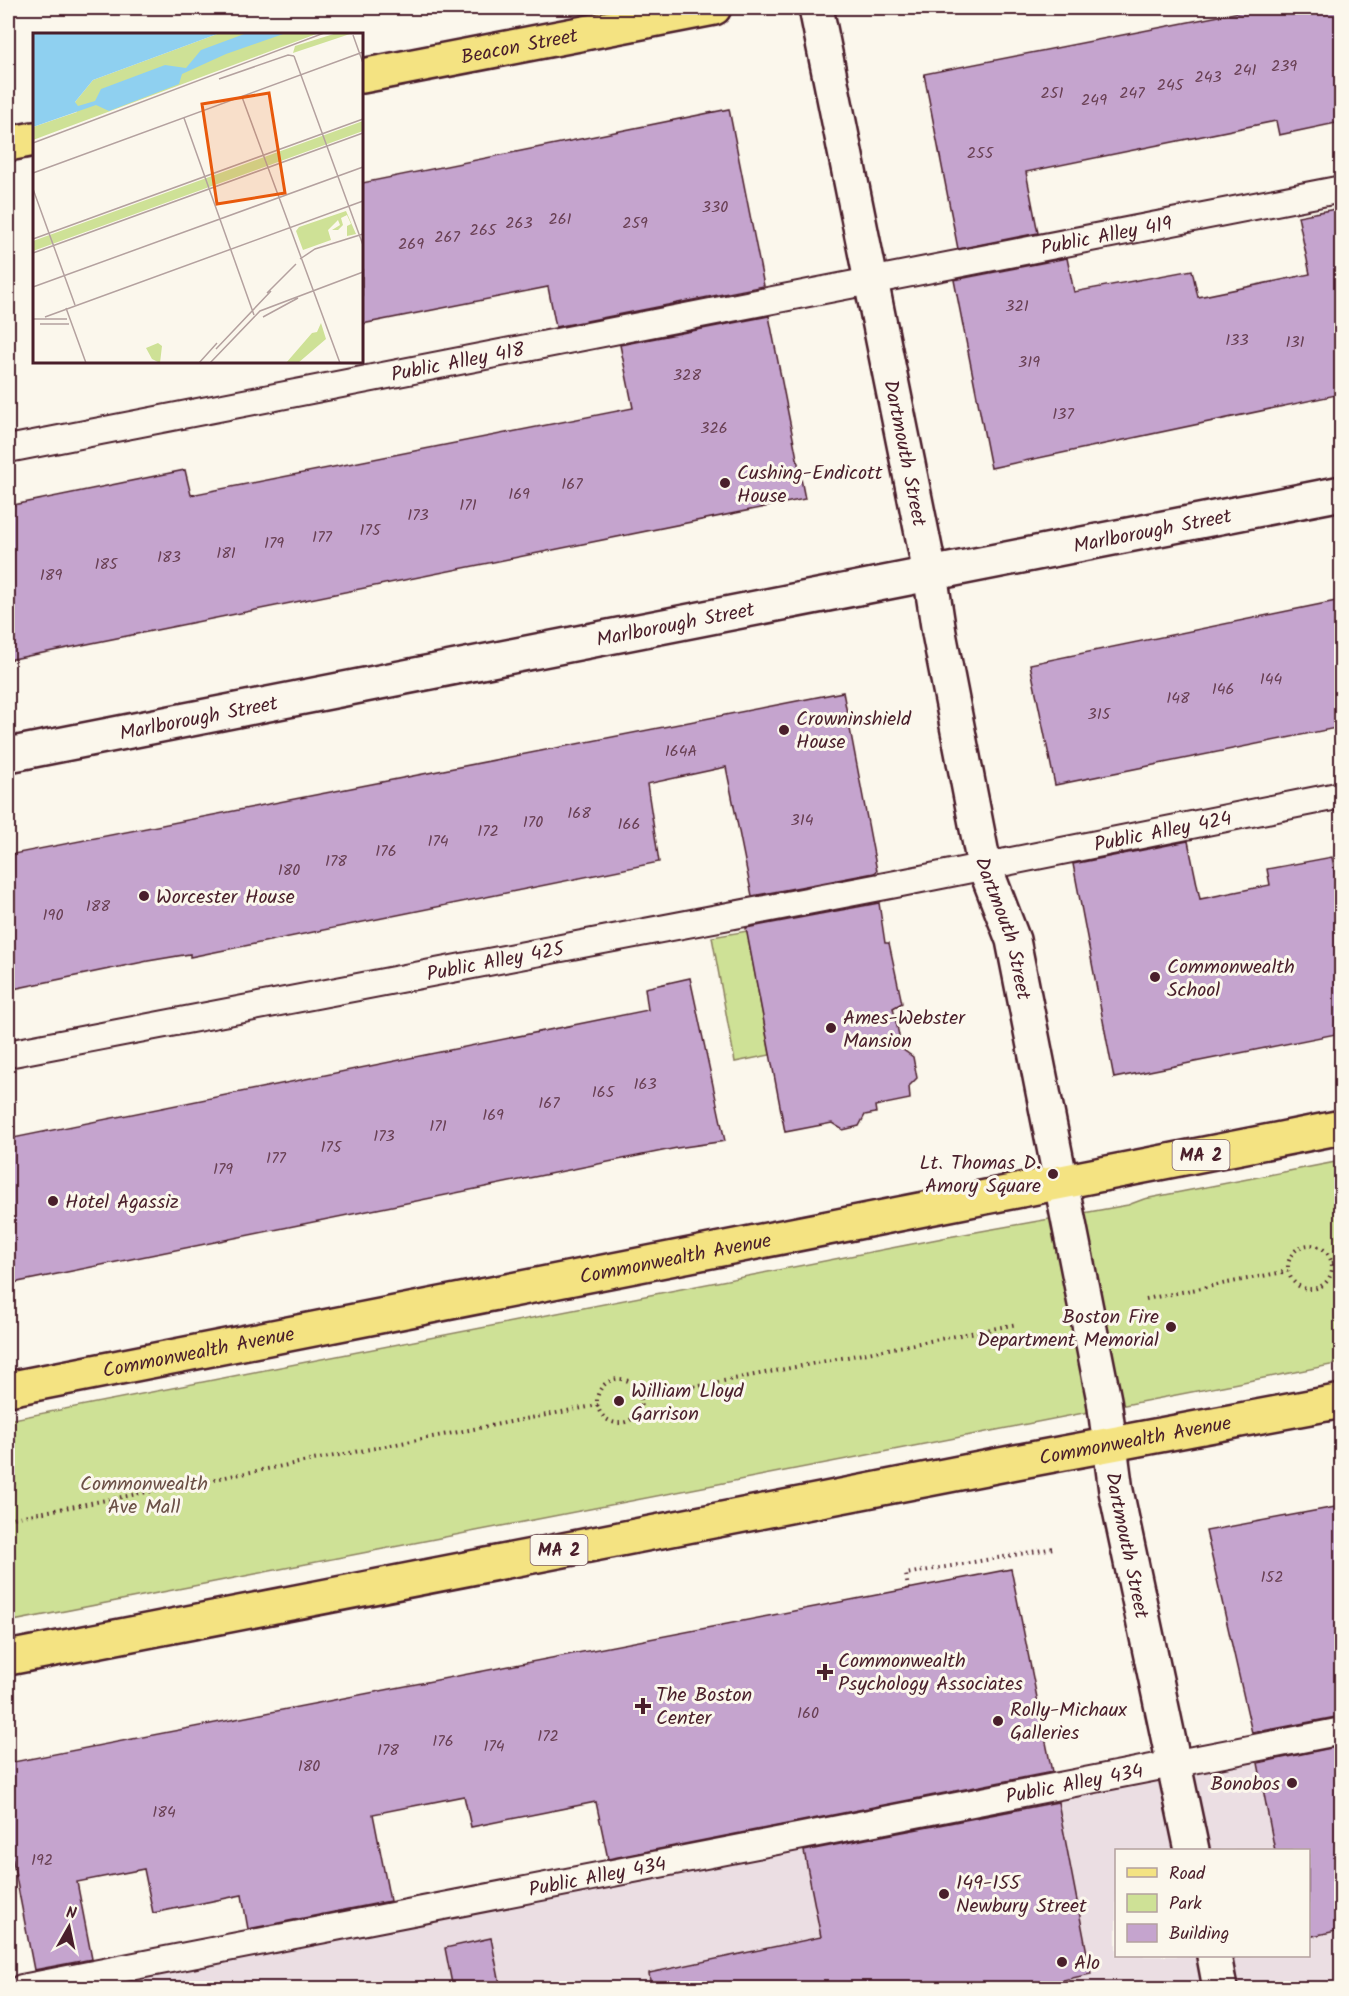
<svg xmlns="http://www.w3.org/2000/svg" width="1349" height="1996" viewBox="0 0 1349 1996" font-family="Kalam,sans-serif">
<rect width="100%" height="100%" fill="#fbf7ec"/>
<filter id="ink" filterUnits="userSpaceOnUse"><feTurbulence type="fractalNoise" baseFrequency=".0167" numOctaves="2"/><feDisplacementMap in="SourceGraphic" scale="12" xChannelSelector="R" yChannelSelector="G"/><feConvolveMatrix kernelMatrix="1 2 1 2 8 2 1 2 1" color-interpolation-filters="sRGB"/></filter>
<g filter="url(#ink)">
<!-- built -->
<path fill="#ebdee3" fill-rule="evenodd" d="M1341,1731V1988H22ZM1116,1850H1308V1956H1116Z"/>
<!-- green -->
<path fill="#cee196" stroke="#8c8060" stroke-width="1.5" d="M747,931L770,1055L735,1062L712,937Z
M1341,1161V1363L8,1622V1420L948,1237L1128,1205L1144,1199Z"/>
<!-- building -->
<path fill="#c5a4ce" stroke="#4a1f2b" stroke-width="1.5" d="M1260,8H1341V122L1279,135L1276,121L1026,172L1038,233L958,249L924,74Z
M729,109L764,286L556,327L548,287L362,324V183Z
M1341,208V394L991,468L954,280L1067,258L1074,292L1192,270L1198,297L1310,274L1298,216Z
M769,316L805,499L8,660V506L185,470L191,495L633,408L620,345Z
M1341,600V727L1055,785L1030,664Z
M843,692L877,871L874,873L752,896L726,767L647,784L659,862L190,957V954L148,961L8,990V855Z
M1188,841L1200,899L1270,885L1267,869L1332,857L1341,906V1033L1114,1078L1073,864Z
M879,903L885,943H889L902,1003L893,1008L902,1049L913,1057L917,1078L909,1086L910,1099L875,1106L876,1113L865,1115L859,1126L843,1130L832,1123L785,1132L746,928Z
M690,978L725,1141L677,1148L8,1284V1139L648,1010L645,988Z
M1341,1506V1716L1252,1733L1206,1531Z
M1011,1569L1052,1772L608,1859L596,1802L471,1827L464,1796L373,1814L390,1901L248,1929L242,1895L153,1913L144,1869L77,1882L92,1959L34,1970L8,1836V1763Z
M1341,1746V1930L1308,1937V1851H1275L1258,1763Z
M1058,1802L1091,1974L1022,1989H651L649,1973L821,1937L804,1851Z
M491,1938L501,1989H453L445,1948Z"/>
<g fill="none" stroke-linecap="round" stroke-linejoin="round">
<defs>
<g id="service">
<path id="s1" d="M8,449L1342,189"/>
<path id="s2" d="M8,1054L901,883L1342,795"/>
<path id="s3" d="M22,1988L1342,1731"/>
</g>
<g id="minor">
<path id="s4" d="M8,755L1342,493"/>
</g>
<g id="secondary">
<path id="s5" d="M816,8L930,573L939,633L984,865L1013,940L1104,1400L1116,1491L1192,1850"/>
<path d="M1214,1956L1220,1988"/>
</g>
<g id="primary">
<path id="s6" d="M362,76L714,8"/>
<path d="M8,144L34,139"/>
<path id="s7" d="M8,1389L1342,1127"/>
<path id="s8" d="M8,1658L1016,1462L1342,1401"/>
</g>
</defs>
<!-- service casing -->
<use href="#service" stroke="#4a1f2b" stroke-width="30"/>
<!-- minor casing -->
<use href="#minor" stroke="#4a1f2b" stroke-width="38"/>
<!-- secondary casing -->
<use href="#secondary" stroke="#4a1f2b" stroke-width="38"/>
<!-- primary casing -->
<use href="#primary" stroke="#4a1f2b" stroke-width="38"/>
<!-- path -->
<path stroke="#4a1f2b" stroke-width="4" stroke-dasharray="1.5 4.5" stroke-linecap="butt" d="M1288 1267a22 22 0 1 1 44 0a22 22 0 1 1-44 0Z
M1332,1263L1342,1261
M1146,1299L1288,1271
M597 1401a22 22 0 1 1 44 0a22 22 0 1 1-44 0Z
M641,1397L1017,1324
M8,1519L598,1405
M908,1589L906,1574L1054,1548"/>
<!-- service -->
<use href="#service" stroke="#fbf7ec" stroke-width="26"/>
<!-- minor -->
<use href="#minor" stroke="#fbf7ec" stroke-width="33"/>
<!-- secondary -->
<use href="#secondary" stroke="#fbf7ec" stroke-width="33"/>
<!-- primary -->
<use href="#primary" stroke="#f4e382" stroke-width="33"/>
</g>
</g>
<!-- markers -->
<g fill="#4a1f2b" stroke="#fbf7ec" stroke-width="2">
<circle cx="725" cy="483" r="6"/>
<circle cx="784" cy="730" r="6"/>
<circle cx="144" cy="896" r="6"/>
<circle cx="1155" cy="977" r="6"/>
<circle cx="831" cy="1028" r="6"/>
<circle cx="1053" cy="1174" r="6"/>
<circle cx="53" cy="1201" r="6"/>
<circle cx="1171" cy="1327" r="6"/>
<circle cx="619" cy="1401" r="6"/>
<path d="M822 1663h6v6h6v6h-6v6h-6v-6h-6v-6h6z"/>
<path d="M640 1697h6v6h6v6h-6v6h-6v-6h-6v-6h6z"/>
<circle cx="998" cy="1721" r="6"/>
<circle cx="1292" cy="1783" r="6"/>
<circle cx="944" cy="1894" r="6"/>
<circle cx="1062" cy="1962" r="6"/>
</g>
<g text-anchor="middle" stroke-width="6" stroke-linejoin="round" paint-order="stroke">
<!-- number labels -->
<g font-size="16" fill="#694054">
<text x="1284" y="71">239</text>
<text x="1245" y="75">241</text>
<text x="1208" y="82">243</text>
<text x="1170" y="90">245</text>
<text x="1052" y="98">251</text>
<text x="1132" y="98">247</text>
<text x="1094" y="105">249</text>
<text x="980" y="158">255</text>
<text x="715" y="212">330</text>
<text x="560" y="224">261</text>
<text x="519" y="228">263</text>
<text x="635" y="228">259</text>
<text x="483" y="235">265</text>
<text x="447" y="242">267</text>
<text x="411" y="249">269</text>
<text x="1017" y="311">321</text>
<text x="1237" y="345">133</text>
<text x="1295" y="347">131</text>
<text x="1029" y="367">319</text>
<text x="687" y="380">328</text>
<text x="1063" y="419">137</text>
<text x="714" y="433">326</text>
<text x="572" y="489">167</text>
<text x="519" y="499">169</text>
<text x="468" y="510">171</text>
<text x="418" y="520">173</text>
<text x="370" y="535">175</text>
<text x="322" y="542">177</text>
<text x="274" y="548">179</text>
<text x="226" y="558">181</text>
<text x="169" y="562">183</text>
<text x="106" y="569">185</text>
<text x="51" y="580">189</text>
<text x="1271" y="684">144</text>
<text x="1223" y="694">146</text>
<text x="1178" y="703">148</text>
<text x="1099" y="719">315</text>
<text x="681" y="756">164A</text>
<text x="579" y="818">168</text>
<text x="802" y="825">314</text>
<text x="533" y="827">170</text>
<text x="629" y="829">166</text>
<text x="488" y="836">172</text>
<text x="438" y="846">174</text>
<text x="386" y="856">176</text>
<text x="336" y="866">178</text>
<text x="289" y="875">180</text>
<text x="98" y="911">188</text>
<text x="53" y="920">190</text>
<text x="645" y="1089">163</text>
<text x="603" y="1097">165</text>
<text x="549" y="1108">167</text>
<text x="493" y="1120">169</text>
<text x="438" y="1131">171</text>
<text x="384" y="1141">173</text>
<text x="331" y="1152">175</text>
<text x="276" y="1163">177</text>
<text x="223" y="1174">179</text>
<text x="1272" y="1582">152</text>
<text x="808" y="1718">160</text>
<text x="548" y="1741">172</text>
<text x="443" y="1746">176</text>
<text x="494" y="1751">174</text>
<text x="388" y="1755">178</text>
<text x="309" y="1771">180</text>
<text x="164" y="1817">184</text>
<text x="42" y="1865">192</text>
</g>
<!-- shield labels -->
<g fill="#fbf7ec" stroke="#7f6065" stroke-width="1.5">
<rect x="1172.5" y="1140" width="57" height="30" rx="4.5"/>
<rect x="530.5" y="1535" width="57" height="30" rx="4.5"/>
</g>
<g font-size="18" font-weight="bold" fill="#4a1f2b">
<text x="1201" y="1161">MA 2</text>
<text x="559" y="1556">MA 2</text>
</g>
<!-- street labels -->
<g font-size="20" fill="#4a1f2b" stroke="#fbf7ec">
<text dy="7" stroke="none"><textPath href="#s6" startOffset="160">Beacon Street</textPath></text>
<text dy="7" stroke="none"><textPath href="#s1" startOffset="1119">Public Alley 419</textPath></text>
<text dy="7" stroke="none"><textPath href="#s1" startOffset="458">Public Alley 418</textPath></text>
<text dy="7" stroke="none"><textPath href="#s5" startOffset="454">Dartmouth Street</textPath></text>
<text dy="7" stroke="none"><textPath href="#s4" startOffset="1166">Marlborough Street</textPath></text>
<text dy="7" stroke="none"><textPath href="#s4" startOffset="680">Marlborough Street</textPath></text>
<text dy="7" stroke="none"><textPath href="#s4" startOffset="194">Marlborough Street</textPath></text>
<text dy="7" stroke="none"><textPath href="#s2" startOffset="1176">Public Alley 424</textPath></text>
<text dy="7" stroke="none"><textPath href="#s5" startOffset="940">Dartmouth Street</textPath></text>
<text dy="7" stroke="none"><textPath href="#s2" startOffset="496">Public Alley 425</textPath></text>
<text dy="7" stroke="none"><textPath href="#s7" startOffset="680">Commonwealth Avenue</textPath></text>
<text dy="7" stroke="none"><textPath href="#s7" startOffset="194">Commonwealth Avenue</textPath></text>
<text dy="7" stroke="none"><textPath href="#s8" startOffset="1148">Commonwealth Avenue</textPath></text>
<text dy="7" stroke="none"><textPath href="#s5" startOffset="1570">Dartmouth Street</textPath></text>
<text dy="7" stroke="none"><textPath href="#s3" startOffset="1072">Public Alley 434</textPath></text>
<text dy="7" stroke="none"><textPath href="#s3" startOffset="586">Public Alley 434</textPath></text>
</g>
<!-- poi labels -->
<g font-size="20" fill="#4a1f2b" stroke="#fbf7ec" text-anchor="start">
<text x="737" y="479">Cushing-Endicott<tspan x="737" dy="23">House</tspan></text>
<text x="796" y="725">Crowninshield<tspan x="796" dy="23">House</tspan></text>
<text x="156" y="903">Worcester House</text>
<text x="1167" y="973">Commonwealth<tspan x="1167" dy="23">School</tspan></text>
<text x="843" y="1024">Ames-Webster<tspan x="843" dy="23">Mansion</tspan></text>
<text x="1041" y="1169" text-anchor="end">Lt. Thomas D.<tspan x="1041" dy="23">Amory Square</tspan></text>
<text x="65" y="1208">Hotel Agassiz</text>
<text x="1159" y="1323" text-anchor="end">Boston Fire<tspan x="1159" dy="23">Department Memorial</tspan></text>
<text x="631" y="1397">William Lloyd<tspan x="631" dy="23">Garrison</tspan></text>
<text x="838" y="1667">Commonwealth<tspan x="838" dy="23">Psychology Associates</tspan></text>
<text x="656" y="1701">The Boston<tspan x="656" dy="23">Center</tspan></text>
<text x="1010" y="1716">Rolly-Michaux<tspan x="1010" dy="23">Galleries</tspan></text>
<text x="1280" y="1790" text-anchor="end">Bonobos</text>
<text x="956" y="1889">149-155<tspan x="956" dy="23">Newbury Street</tspan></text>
<text x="1074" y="1969">Alo</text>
</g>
<!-- park labels -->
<g font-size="20" fill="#6b5046" stroke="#fbf7ec">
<text x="144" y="1490">Commonwealth<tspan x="144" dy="23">Ave Mall</tspan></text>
</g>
</g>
<!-- overview -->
<g transform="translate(33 33)">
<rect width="330" height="330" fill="#fbf7ec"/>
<path d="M187,0H286L0,107V94L44,79L42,69L60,47ZM304,0L317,1L260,20L262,13ZM330,88V98L0,218V208ZM313,178L323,201L314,203V193L318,191L314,182L308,185L310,192L305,197H299L307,192L305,187L295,197L298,207L270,217L263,198L266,194ZM288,290L293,306L265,330H253L279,300L284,299ZM125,310L129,313L127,330L119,326L113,315Z" fill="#cee196"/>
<path d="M0,0H187L60,47L42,69L45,73L62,68L68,56L132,32L153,35L168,17L214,0H253L193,21L149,41L146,51L76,78L63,72L0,94Z" fill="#8fd0f0"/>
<path fill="none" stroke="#b4a19f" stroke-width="1.5" d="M320,2L330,30M261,23L330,212M186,46L255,22L261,23M209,64L307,330M151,85L221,282M0,110L291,0M0,140L330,19M0,156L42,272M0,206L330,86M0,220L330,100M267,226L282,216L330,201M0,254L330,134M234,260L263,231M33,275L53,330M12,284L330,168M230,284L265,265M0,286H34M7,291H36M183,316L238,258M166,330L184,310M177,330L227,278L330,239"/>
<path fill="#e8590c" fill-opacity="0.15" stroke="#e8590c" stroke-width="3" d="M236,60L252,160L184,171L169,71Z"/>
<rect width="330" height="330" fill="none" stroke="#4a1f2b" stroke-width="3"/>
</g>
<!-- margin -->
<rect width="1349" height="1996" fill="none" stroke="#fbf7ec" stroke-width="30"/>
<rect x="15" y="15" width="1319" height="1966" fill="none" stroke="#4a1f2b" stroke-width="2" filter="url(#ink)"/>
<!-- legend -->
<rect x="1115" y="1849" width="195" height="108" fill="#fbf7ec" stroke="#b4a19f" stroke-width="1.5"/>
<rect x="1127" y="1868" width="30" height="9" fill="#f4e382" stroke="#b4a19f" stroke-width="1.5"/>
<text x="1169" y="1879" font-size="18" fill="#4a1f2b">Road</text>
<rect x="1127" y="1894" width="30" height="18" fill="#cee196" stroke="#b4a19f" stroke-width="1.5"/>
<text x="1169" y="1909" font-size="18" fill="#4a1f2b">Park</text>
<rect x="1127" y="1924" width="30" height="18" fill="#c5a4ce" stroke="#b4a19f" stroke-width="1.5"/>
<text x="1169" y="1939" font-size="18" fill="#4a1f2b">Building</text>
<!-- north arrow -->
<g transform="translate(69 1927) rotate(9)" stroke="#fbf7ec" stroke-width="4.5" paint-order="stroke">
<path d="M0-4.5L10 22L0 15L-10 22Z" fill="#4a1f2b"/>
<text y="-9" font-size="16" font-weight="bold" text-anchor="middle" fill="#4a1f2b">N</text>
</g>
</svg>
